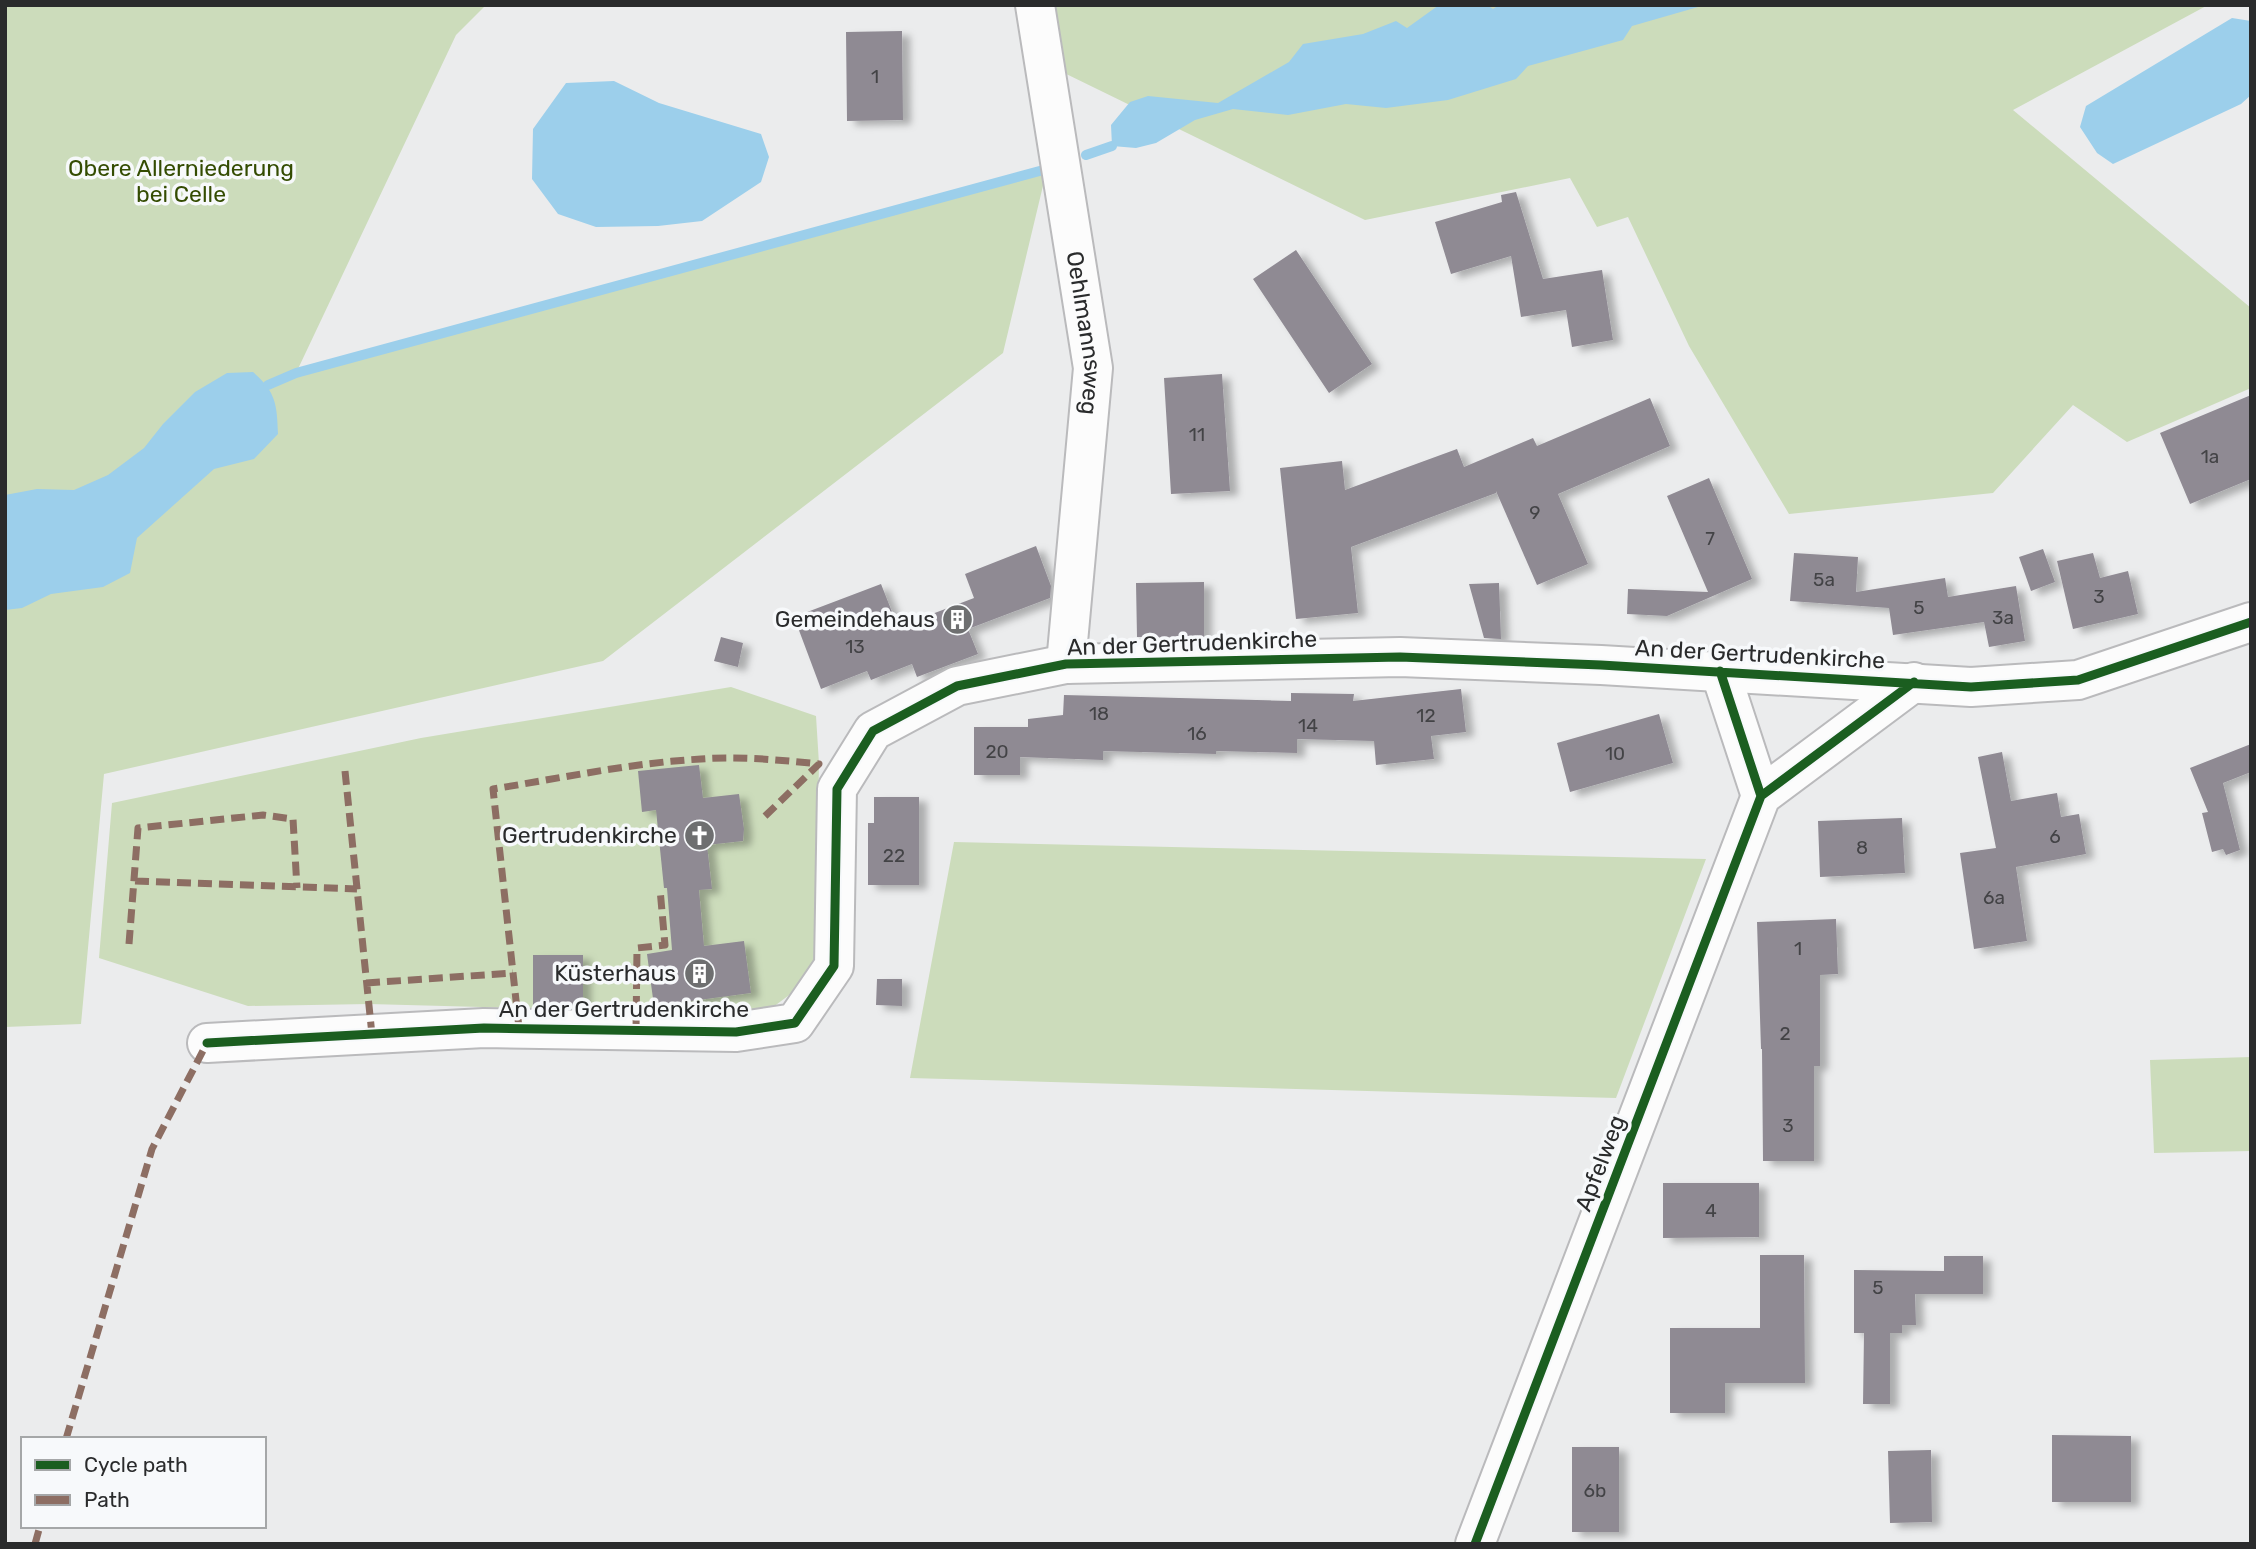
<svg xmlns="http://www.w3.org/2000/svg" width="2256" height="1549" viewBox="0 0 2256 1549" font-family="Rubik,sans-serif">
<defs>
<filter id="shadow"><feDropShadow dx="8" dy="4.5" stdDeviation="3.5" flood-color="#0004"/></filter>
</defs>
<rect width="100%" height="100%" fill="#ebeced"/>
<!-- green -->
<path fill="#ccdcbb" d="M5,5H486L456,35L297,371L1047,169L1003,353L603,661L104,774L81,1024L5,1027Z
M1043,5H2208L2013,110L2251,308V388L2127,442L2073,405L1993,493L1789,514L1689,346L1628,217L1597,227L1570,178L1365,220L1054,68Z
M731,687L816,716L819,764L815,961L796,990L765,1013L732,1019L517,1008L369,1004L248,1006L99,958L112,803L421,738Z
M954,842L1706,859L1616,1098L910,1078Z
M2251,1057V1151L2154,1153L2150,1060Z"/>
<!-- water -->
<path fill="#9ccfeb" d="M1439,5H1487L1493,9L1499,5H1705L1632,26L1623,40L1528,66L1516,79L1448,100L1386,108L1346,104L1288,115L1233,109L1195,120L1156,143L1136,148L1112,146L1111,125L1130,102L1148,96L1218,103L1289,62L1303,44L1363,34L1396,21L1407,28Z
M2232,18L2251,21V95L2241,104L2113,164L2097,153L2080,127L2086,106Z
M614,81L659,103L761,134L769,157L761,182L702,221L658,226L596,227L558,214L532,179L533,129L566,83Z
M253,372C276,392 277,404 278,434L254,459L214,469L137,538L130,573L103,587L51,594L22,608L5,610V495L37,489L74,490L108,475L144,448L163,424L195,392L227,373Z"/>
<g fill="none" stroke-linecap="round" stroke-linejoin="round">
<!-- stream -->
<path stroke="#9ccfeb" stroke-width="10" d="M1086,155L1112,146
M268,385L296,373L1047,169"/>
</g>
<!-- building -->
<path fill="#8f8a93" filter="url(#shadow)" d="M902,31L903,120L847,121L846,32Z
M1516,192L1543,279L1602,270L1613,340L1572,347L1566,310L1521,317L1511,256L1451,274L1435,222L1502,202L1501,195Z
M1296,250L1372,364L1329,393L1253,279Z
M1222,374L1230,491L1171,494L1164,378Z
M2251,395V479L2190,504L2160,433Z
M1650,398L1670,446L1558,494L1588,564L1537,585L1496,491V493L1351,547L1358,613L1296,619L1280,468L1342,461L1345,490L1457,449L1464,467L1533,438L1537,446Z
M1709,478L1752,579L1667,616L1627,614L1628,589L1708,592L1667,496Z
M1036,546L1051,586L1050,598L968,629L978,654L917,677L912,664L871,680L867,671L821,689L794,617L881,584L898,627L974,598L965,574Z
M2043,549L2055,582L2031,591L2019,557Z
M1794,553L1858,557L1856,592L1945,578L1948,597L2016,586L2025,641L1989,647L1984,622L1893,635L1889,608L1790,601Z
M2093,553L2100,578L2128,571L2138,614L2073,629L2057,561Z
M1204,582V637H1137L1136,583Z
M1499,583L1501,639L1484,638L1469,584Z
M721,637L743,643L738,667L714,661Z
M1461,689L1466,732L1431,736L1434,759L1376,765L1374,741L1297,739V753L1216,751V754L1103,751V760L1020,757V775H974V727H1028V719L1063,715L1064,695L1291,701V693L1354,694L1353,701Z
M1659,714L1673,763L1570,792L1557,743Z
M2251,744V772L2223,783L2240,850L2226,855L2223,849L2212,852L2202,813L2208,812L2190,768Z
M2002,752L2011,801L2057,793L2061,817L2079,814L2086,854L2016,867L2027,941L1974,949L1960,853L1996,848L1978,757Z
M699,765L703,798L739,794L744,829L743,841L707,845L712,889L699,890L704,946L744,941L751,993L654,1006L647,954L672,950L667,888H664L656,810L642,812L638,771Z
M874,797H919V885H868V823H874Z
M1902,818L1905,873L1820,877L1818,821Z
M1836,919L1838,974L1820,975V1066H1814V1161H1763L1762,1049H1761L1757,922Z
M533,955H583V1005H533Z
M877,979H902V1006L876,1005Z
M1663,1183H1759V1237L1663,1238Z
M1760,1255H1804L1805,1383H1725V1413H1670V1328H1760Z
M1944,1256H1983V1294H1915L1916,1325H1902V1333H1890V1404H1863L1864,1333H1854V1270L1944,1271Z
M2052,1435L2131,1436V1502H2052Z
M1572,1447H1619V1532H1572Z
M1931,1450L1932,1522L1890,1523L1888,1451Z"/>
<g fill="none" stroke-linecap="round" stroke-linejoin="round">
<defs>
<g id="minor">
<path id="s1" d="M1035,5L1093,368L1066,664"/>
<path d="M1720,671L1761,796"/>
<path d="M207,1043L484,1028L736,1032L795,1023L834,966L837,789L873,731L957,686L1066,664L1400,657L1601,665L1971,687L2078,680L2251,622"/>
<path d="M1475,1544L1761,796L1914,682"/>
</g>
</defs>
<!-- minor casing -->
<use href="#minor" stroke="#bababc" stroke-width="42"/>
<!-- minor -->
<use href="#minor" stroke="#fcfcfc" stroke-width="38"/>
<!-- quiet -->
<path stroke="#8d6e63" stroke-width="7" stroke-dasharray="14 7" stroke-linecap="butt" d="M345,771L372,1035
M135,881L357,889
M129,944L138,828L263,815L293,819L297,888
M366,983L513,973
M519,1028L493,789C562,778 631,763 701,759C740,756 780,760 819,764L761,820
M636,1031L637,948L665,945L660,889
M66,1439L152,1149L207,1043
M35,1544L40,1526"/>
<defs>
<path id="cycleway" d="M1720,671L1761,796
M207,1043L484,1028L736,1032L795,1023L834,966L837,789L873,731L957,686L1066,664L1400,657L1601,665L1971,687L2078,680L2251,622
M1475,1544L1761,796L1914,682"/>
</defs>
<!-- cycleway casing -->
<use href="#cycleway" stroke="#f7f9fb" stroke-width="13"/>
<!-- cycleway -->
<use href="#cycleway" stroke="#1b5e20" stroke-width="9"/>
</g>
<!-- icons -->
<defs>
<symbol id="building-disc" viewBox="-11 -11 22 22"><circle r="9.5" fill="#6e6f70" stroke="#f7f9fb"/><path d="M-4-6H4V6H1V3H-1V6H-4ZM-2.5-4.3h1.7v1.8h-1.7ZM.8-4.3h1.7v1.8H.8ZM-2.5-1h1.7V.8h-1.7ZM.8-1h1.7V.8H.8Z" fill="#fff"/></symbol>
<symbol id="church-disc" viewBox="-11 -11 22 22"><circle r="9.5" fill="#6e6f70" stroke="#f7f9fb"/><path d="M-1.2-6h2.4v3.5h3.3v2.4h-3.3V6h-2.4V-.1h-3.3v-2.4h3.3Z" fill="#fff"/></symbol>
</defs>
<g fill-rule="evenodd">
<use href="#building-disc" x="940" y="602" width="35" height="35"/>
<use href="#church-disc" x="682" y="818" width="35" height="35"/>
<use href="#building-disc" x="682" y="956" width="35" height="35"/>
</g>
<g text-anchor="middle" stroke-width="7" stroke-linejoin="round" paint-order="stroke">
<!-- number labels -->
<g font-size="19" fill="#434346">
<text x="875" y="83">1</text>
<text x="1197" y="441">11</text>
<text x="2210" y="463">1a</text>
<text x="1535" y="519">9</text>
<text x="1710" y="545">7</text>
<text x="1824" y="586">5a</text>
<text x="2099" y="603">3</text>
<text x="1919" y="614">5</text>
<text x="2003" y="624">3a</text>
<text x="855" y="653">13</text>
<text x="1099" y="720">18</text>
<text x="1426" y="722">12</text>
<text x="1308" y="732">14</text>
<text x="1197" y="740">16</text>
<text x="997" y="758">20</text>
<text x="1615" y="760">10</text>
<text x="2055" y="843">6</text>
<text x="1862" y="854">8</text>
<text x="894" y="862">22</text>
<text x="1994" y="904">6a</text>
<text x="1798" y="955">1</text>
<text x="1785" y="1040">2</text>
<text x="1788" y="1132">3</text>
<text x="1711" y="1217">4</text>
<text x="1878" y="1294">5</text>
<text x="1595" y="1497">6b</text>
</g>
<!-- park labels -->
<g font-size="23" fill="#344c02" stroke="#f7f9fb">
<text x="181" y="176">Obere Allerniederung<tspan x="181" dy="26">bei Celle</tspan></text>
</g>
<!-- street labels -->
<g font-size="23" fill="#2a2b2c" stroke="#f7f9fb">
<text dy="8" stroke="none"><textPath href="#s1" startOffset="332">Oehlmannsweg</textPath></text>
<text transform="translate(1192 643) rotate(-2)" y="8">An der Gertrudenkirche</text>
<text transform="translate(1760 654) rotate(3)" y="8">An der Gertrudenkirche</text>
<text x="624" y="1017">An der Gertrudenkirche</text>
<text transform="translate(1600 1163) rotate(-69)" y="8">Apfelweg</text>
</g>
<!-- poi labels -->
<g font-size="23" fill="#2a2b2c" stroke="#f7f9fb" text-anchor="end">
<text x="935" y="627">Gemeindehaus</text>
<text x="677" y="843">Gertrudenkirche</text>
<text x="676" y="981">Küsterhaus</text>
</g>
</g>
<!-- border -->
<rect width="2256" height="1549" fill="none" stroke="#2a2b2c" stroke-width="14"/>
<!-- legend -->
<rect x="21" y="1437" width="245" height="91" fill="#f7f9fb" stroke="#a5a7a8" stroke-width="2"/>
<rect x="35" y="1460" width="35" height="10" fill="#1b5e20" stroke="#a5a7a8" stroke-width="2"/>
<text x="84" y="1472" font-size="21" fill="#2a2b2c">Cycle path</text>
<rect x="35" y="1495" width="35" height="10" fill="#8d6e63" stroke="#a5a7a8" stroke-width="2"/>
<text x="84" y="1507" font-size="21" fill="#2a2b2c">Path</text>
</svg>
